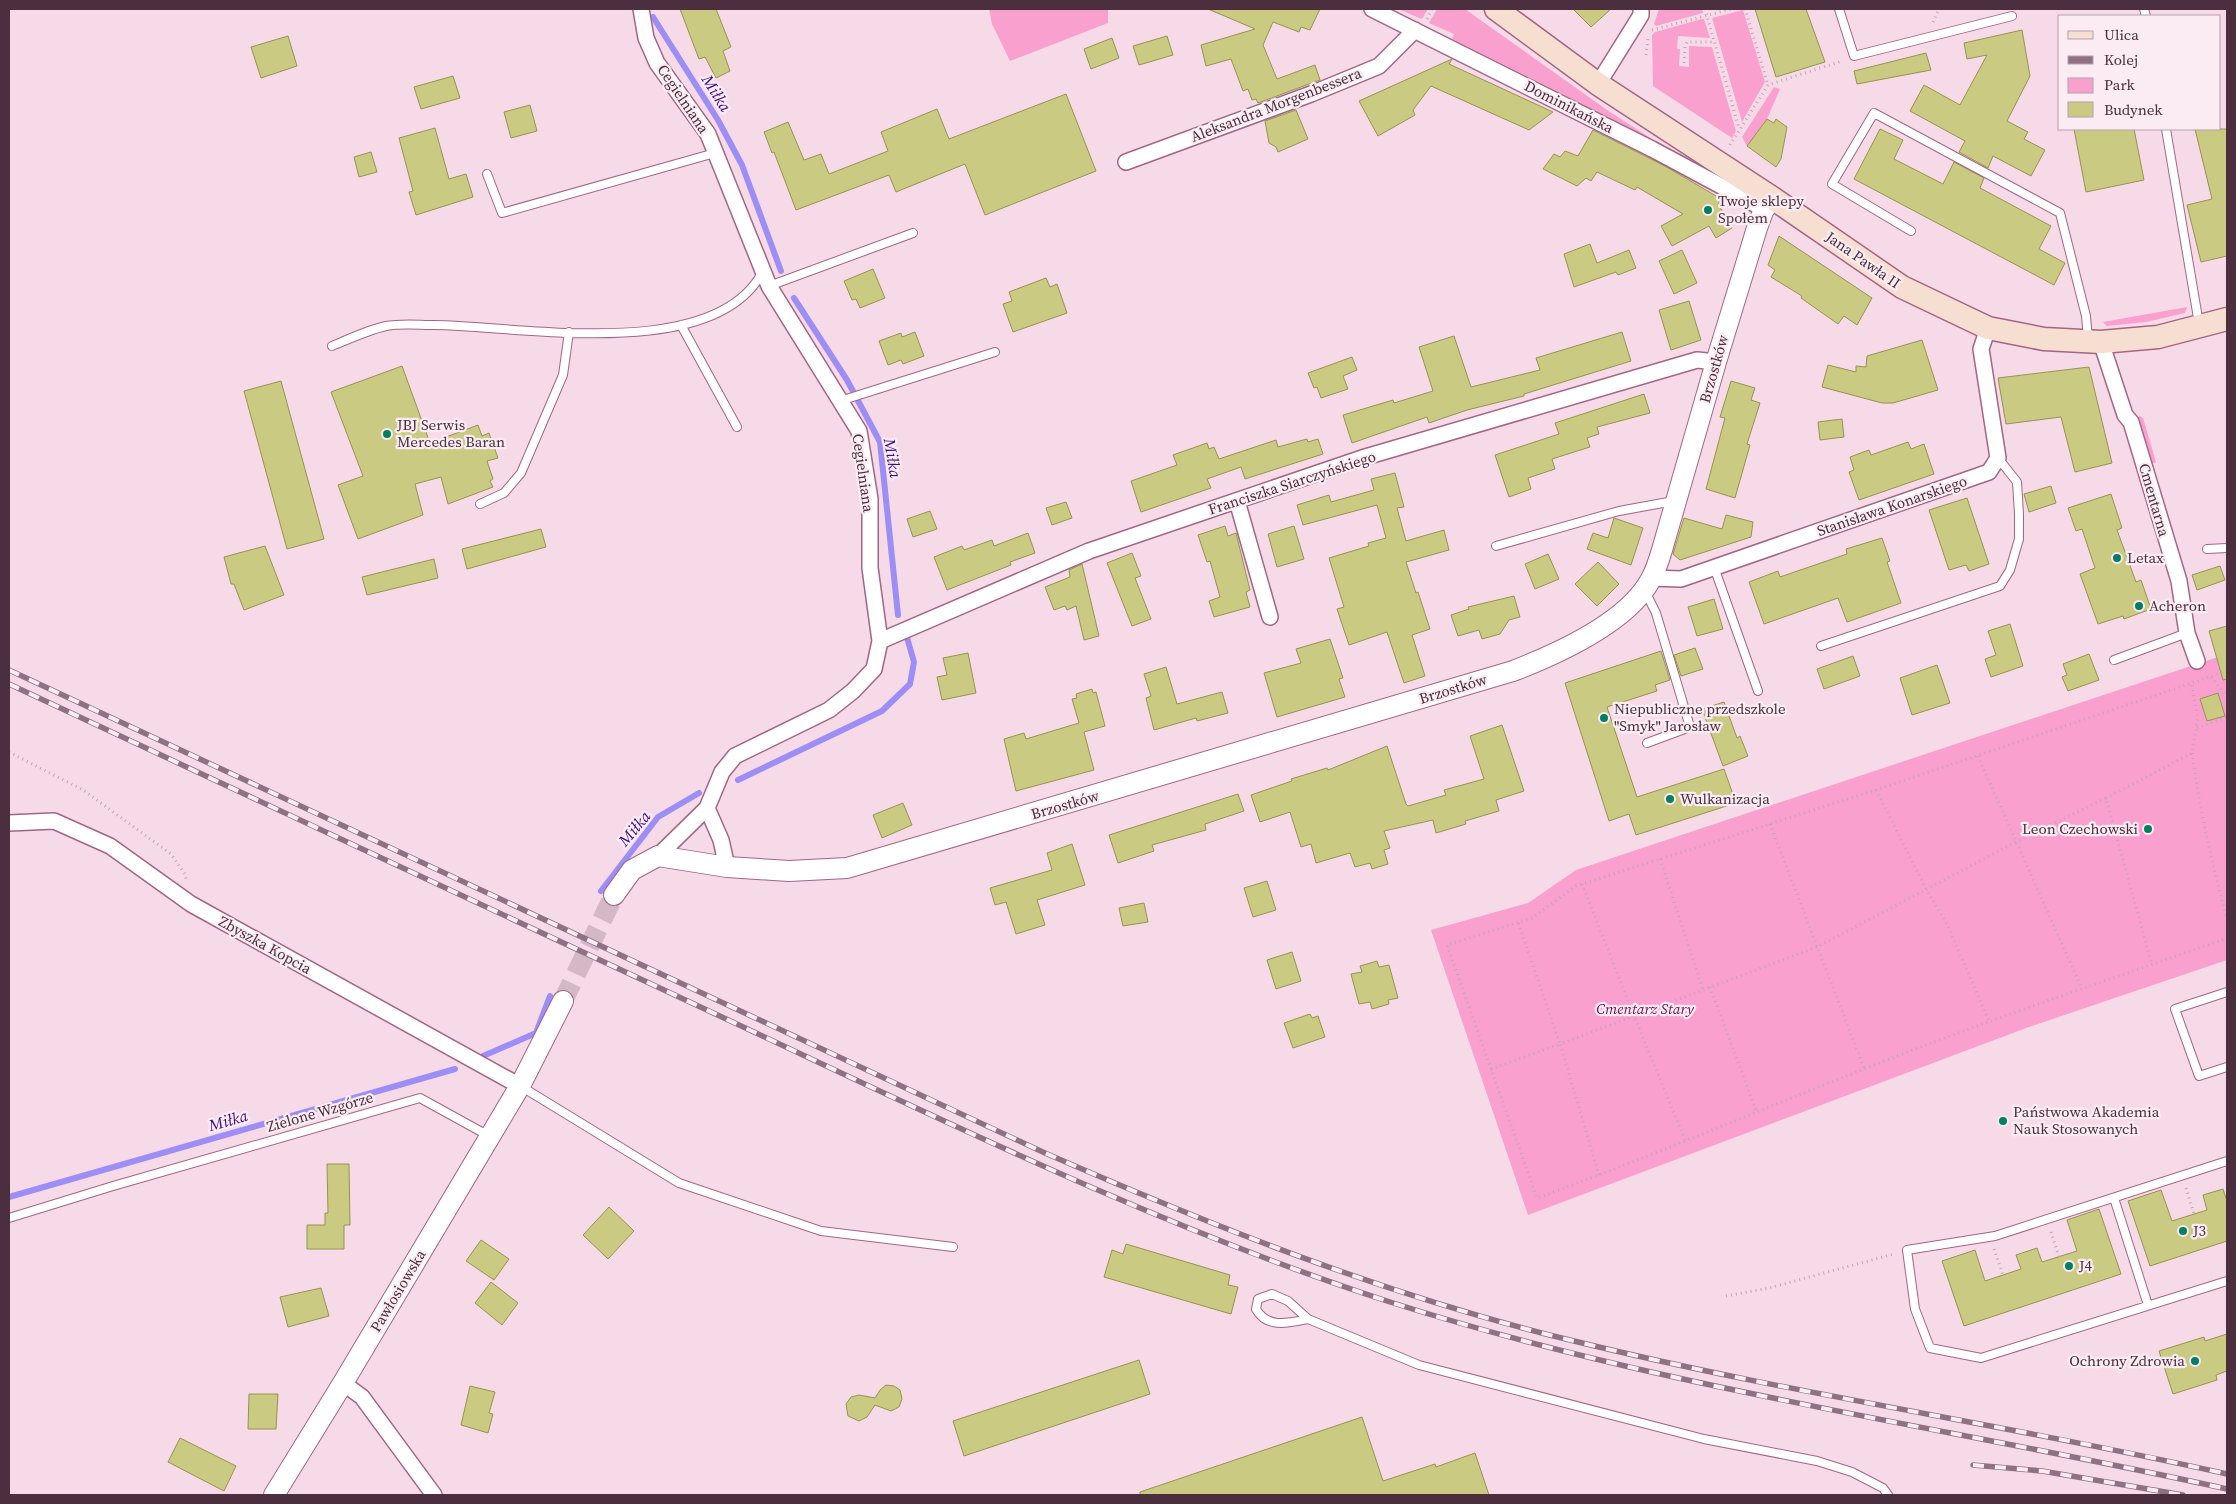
<svg xmlns="http://www.w3.org/2000/svg" width="2236" height="1504" viewBox="0 0 2236 1504" font-family="'Source Serif 4',serif">
<rect width="100%" height="100%" fill="#f7dae8"/>
<!-- green -->
<path fill="#faa0ce" d="M989,9H1108V23L1010,61L992,24Z
M1398,9H1428L1422,19Z
M1437,9H1465L1610,112L1706,174L1568,97L1452,39L1454,34L1429,23Z
M1659,9H1702L1703,13L1656,26L1654,24Z
M1743,10L1765,82L1742,122L1712,18Z
M1702,19H1704L1710,38L1678,36L1677,49H1680L1679,66L1689,67V46L1712,47L1736,131L1732,138L1653,86L1652,35L1655,32Z
M1774,87L1780,89L1767,119L1747,146L1742,137Z
M2187,307L2185,313L2146,322L2107,326L2103,322Z
M2140,416L2143,418L2156,462L2152,464L2137,418Z
M2227,654V960L2029,1027L1528,1215L1431,930L1528,903L1576,870Z"/>
<g fill="none" stroke-linecap="round" stroke-linejoin="round">
<!-- stream -->
<path stroke="#9c8ef5" stroke-width="6" d="M653,17L718,120L742,165L781,271
M794,298L847,380L880,442L898,615
M738,780L882,711L910,684L914,662L906,634
M601,891L658,817L699,793
M483,1056L536,1033L550,996
M9,1197L455,1069"/>
</g>
<!-- building -->
<path fill="#caca83" stroke="#95944e" d="M680,9H716L731,47L723,51L730,71L716,78L705,57L699,59Z
M1208,9H1320L1310,30L1301,27L1299,32L1273,22L1263,45L1277,79L1315,65L1320,80L1258,103L1256,99L1252,100L1248,89L1243,91L1231,59L1206,66L1201,45L1255,29Z
M1573,9H1611L1591,27Z
M1755,9H1806L1825,62L1776,77Z
M2022,30L2030,76L2007,121L2028,132L2024,139L2045,150L2031,176L1993,156L1988,168L1959,152L1965,141L1910,111L1924,85L1960,105L1987,55L1967,59L1964,43Z
M288,36L297,66L261,78L251,47Z
M1167,36L1173,55L1139,65L1133,46Z
M1112,38L1119,58L1091,69L1084,49Z
M1926,53L1931,70L1857,84L1854,71Z
M1452,59L1449,64L1553,112L1529,130L1431,86L1413,110L1415,115L1378,136L1359,101Z
M453,76L460,98L421,109L414,87Z
M1066,94L1096,171L985,215L965,164L896,192L889,175L796,210L774,152L772,153L764,132L788,122L804,160L821,154L829,174L888,151L881,132L937,109L949,139Z
M530,105L537,131L511,138L504,112Z
M1296,110L1308,139L1278,152L1276,147L1269,143L1265,121Z
M1767,119L1774,123L1776,119L1787,127L1781,159L1776,167L1747,146Z
M435,128L449,179L466,174L473,197L416,215L409,192L413,191L399,138Z
M1880,129L1903,140L1894,159L1943,184L1954,162L1984,178L1980,188L2051,226L2039,249L2065,263L2054,285L1854,179Z
M2074,129H2134L2144,180L2086,192Z
M2195,129H2227V256L2201,262L2187,205L2212,199Z
M1593,130L1665,166L1723,200L1718,204L1732,228L1716,238L1709,226L1672,246L1661,226L1683,214L1637,187L1635,190L1597,172L1591,181L1586,178L1577,186L1543,169L1554,154L1560,157L1565,151L1578,156Z
M371,152L377,172L359,177L354,157Z
M1779,236L1872,298L1857,325L1844,316L1838,324L1801,298L1802,296L1771,277L1775,270L1768,265Z
M1590,244L1597,263L1629,250L1636,268L1618,275L1616,272L1574,287L1564,254Z
M1682,250L1697,283L1674,294L1659,261Z
M873,269L885,298L860,308L856,299L852,300L844,281Z
M1046,278L1050,287L1057,284L1067,313L1013,332L1003,304L1012,301L1009,292Z
M1689,301L1701,340L1671,350L1659,310Z
M915,332L924,356L903,364L901,360L888,365L879,341L901,333L902,337Z
M1622,332L1631,361L1524,394V396L1467,410L1429,423L1427,417L1352,443L1343,415L1393,400L1394,403L1433,391L1419,347L1454,336L1471,387L1540,370L1536,358Z
M1922,340L1938,390L1893,403H1882L1822,387L1828,365L1856,372V366L1866,367L1867,356Z
M1352,357L1357,370L1343,376L1348,389L1321,398L1317,387L1314,388L1308,373Z
M402,366L430,443L478,425L482,436L489,433L498,458L487,461L493,479L490,481L493,487L448,504L441,477L415,484L423,515L358,539L338,485L363,476L331,392Z
M2089,367L2112,463L2075,472L2061,417L2006,424L1998,378Z
M281,381L324,539L287,549L244,391Z
M1731,381L1755,388L1751,400L1760,403L1747,444L1750,445L1735,498L1706,489L1725,418L1720,417Z
M1644,394L1650,413L1597,427L1599,434L1587,438L1590,447L1552,459L1555,469L1528,478L1531,489L1509,497L1495,455L1559,434L1555,423Z
M1842,419L1844,437L1820,440L1818,422Z
M1307,439L1308,442L1318,439L1323,454L1245,479L1241,467L1207,479L1211,488L1141,512L1131,481L1177,465L1173,455L1207,443L1209,449L1214,447L1219,459L1276,440L1278,447Z
M1908,442L1911,449L1924,444L1934,474L1859,500L1849,472L1854,470L1850,457L1869,450L1871,455Z
M1395,473L1404,507L1397,508L1406,541L1444,530L1449,550L1406,562L1416,593L1418,592L1430,629L1412,635L1425,676L1404,683L1387,632L1349,645L1337,609L1344,607L1329,558L1369,546L1368,543L1386,538L1377,505L1303,525L1297,505L1329,495L1331,502L1374,490L1371,479Z
M2051,486L2056,503L2029,512L2024,494Z
M2111,494L2122,528L2117,530L2136,582L2141,580L2151,609L2124,619L2123,616L2098,624L2080,574L2095,568L2082,529L2076,531L2068,508Z
M1967,498L1989,564L1969,571L1966,565L1949,570L1929,510Z
M1066,502L1072,518L1052,525L1046,508Z
M930,511L937,529L913,537L907,519Z
M1726,515L1753,522L1751,537L1680,560L1673,554L1684,518L1722,529Z
M1614,518L1643,528L1631,565L1587,549L1593,533L1608,538Z
M1225,526L1228,536L1236,533L1250,590L1246,592L1250,607L1214,617L1209,601L1220,597L1210,561L1207,562L1198,535Z
M1294,526L1304,559L1277,567L1268,534Z
M541,529L546,547L467,569L462,549Z
M1028,533L1035,553L1010,562L1011,565L947,590L934,557L962,546L964,550L992,540L994,546Z
M1882,538L1890,561L1887,562L1901,603L1847,622L1838,598L1764,624L1749,582L1778,571L1780,577L1847,554L1846,549Z
M265,546L284,595L244,610L234,584H231L224,557Z
M1132,553L1141,576L1135,578L1151,619L1132,626L1107,563Z
M1548,554L1559,579L1535,589L1525,564Z
M434,559L438,578L367,595L362,577Z
M1598,562L1619,584L1597,606L1575,584Z
M1082,564L1099,636L1084,640L1076,606L1067,610L1065,606L1054,610L1045,587L1070,577L1069,570Z
M2220,566L2225,580L2197,590L2192,575Z
M1514,596L1520,617L1509,620L1500,634L1482,639L1479,630L1458,636L1451,615L1469,609L1468,607Z
M1714,599L1723,629L1697,636L1688,607Z
M2010,624L2023,666L1991,677L1985,659L1996,655L1988,631Z
M2227,626V679L2223,680L2209,631Z
M1330,639L1343,678L1339,679L1345,697L1277,717L1264,673L1301,663L1296,649Z
M1695,648L1703,669L1681,676L1674,655Z
M1661,651L1670,680L1655,685L1657,691L1607,707L1637,797L1724,769L1736,803L1636,835L1629,814L1609,821L1565,683Z
M968,653L976,693L942,700L937,677L947,675L943,658Z
M2089,654L2099,680L2068,691L2062,677L2067,675L2063,664Z
M1853,656L1860,676L1824,689L1817,669Z
M1937,665L1950,703L1912,715L1900,678Z
M1166,667L1177,704L1222,692L1228,713L1197,721L1196,718L1154,730L1146,698L1151,696L1144,674Z
M1092,689L1093,693L1096,692L1105,726L1084,732L1094,770L1016,791L1004,739L1024,733L1026,739L1079,723L1072,699L1077,698L1076,694Z
M2218,693L2225,716L2207,721L2200,699Z
M1724,702L1737,738L1740,736L1748,756L1723,766L1702,709Z
M1502,725L1524,791L1496,800L1499,811L1465,821L1466,824L1436,833L1433,820L1384,831L1390,848L1384,850L1388,864L1372,869L1370,863L1355,867L1350,853L1316,863L1311,844L1301,847L1290,812L1260,822L1251,795L1292,781L1291,779L1327,768L1328,770L1387,746L1406,804L1408,806L1446,795L1444,790L1484,779L1470,736Z
M1238,794L1244,811L1205,824L1206,830L1152,845L1154,851L1118,863L1109,835Z
M903,803L912,825L882,838L873,815Z
M1072,844L1085,885L1037,900L1045,925L1016,934L1006,902L995,905L990,888L1052,870L1047,853Z
M1267,881L1276,910L1253,917L1244,888Z
M1144,903L1148,922L1123,926L1119,908Z
M1292,952L1301,981L1276,989L1267,960Z
M1377,961L1379,967L1389,965L1398,998L1388,1000L1389,1004L1372,1009L1370,1002L1359,1004L1351,974L1362,972L1360,966Z
M1310,1014L1312,1018L1318,1016L1325,1037L1293,1048L1284,1023Z
M327,1164H349L350,1225H344V1249H307V1225H325V1213H328Z
M2223,1189L2227,1201V1241L2150,1266L2128,1201L2161,1190L2172,1221L2207,1210L2203,1195Z
M609,1207L634,1231L608,1259L583,1235Z
M2099,1209L2121,1274L1964,1326L1942,1261L1975,1250L1985,1281L2021,1269L2016,1255L2037,1248L2042,1262L2077,1251L2067,1220Z
M481,1240L509,1259L494,1280L466,1261Z
M1126,1244L1230,1275L1228,1285L1238,1287L1231,1314L1104,1277L1112,1250L1123,1254Z
M491,1282L518,1303L502,1325L475,1303Z
M321,1288L329,1316L288,1327L280,1297Z
M2227,1334V1371L2216,1375L2217,1380L2173,1394L2159,1351L2204,1337L2205,1341Z
M1139,1360L1150,1394L964,1456L953,1421Z
M886,1385L894,1386L900,1390L902,1399L899,1407L891,1411L875,1405L867,1417L859,1421L848,1416L846,1404L851,1397L859,1395L875,1398L880,1390Z
M470,1386L495,1392L489,1413L493,1414L488,1433L461,1425Z
M249,1394H278L276,1429H248Z
M1362,1417L1383,1481L1435,1464L1436,1467L1475,1453L1489,1495H1140V1492Z
M180,1438L236,1466L224,1491L168,1462Z"/>
<g fill="none" stroke-linecap="round" stroke-linejoin="round">
<!-- tertiary-tunnel -->
<path stroke="#d5b8c6" stroke-width="20" stroke-dasharray="20 10" stroke-linecap="butt" d="M563,1001L614,895"/>
<defs>
<path id="service" d="M1839,9L1854,56L2012,16
M2144,9L2146,16
M2166,129L2199,324
M487,174L502,213L715,153
M1911,231L1832,184L1874,113L2060,213L2086,316L2088,339
M769,286L913,233
M681,325L737,427
M332,346C349,339 368,330 386,326C401,323 419,325 435,325C521,326 713,363 762,273
M840,401L995,352
M480,504L504,493L521,473L563,375L569,332
M1496,546L1619,511L1674,501
M2207,549L2227,548
M1714,567L1758,691
M1645,591L1656,613L1690,727L1647,743
M1821,646L2000,586L2010,570L2019,539V514L2017,482L1998,458
M2114,660L2187,633
M2227,992L2175,1009L2199,1076L2227,1067
M522,1087L679,1183L821,1231L953,1247
M2227,1161L1995,1236L1907,1250L1915,1309L1930,1348L1981,1358L2227,1281
M2114,1198L2148,1305
M9,1218L113,1186L420,1098L489,1136
M1308,1319C1289,1323 1267,1329 1256,1309L1258,1299L1272,1294L1288,1301L1308,1319L1419,1365L1704,1439L1817,1461L1852,1472L1883,1488L1888,1495"/>
<path id="minor" d="M641,9L646,38L657,63L708,134L769,286L859,431L870,499V568L880,641L874,669L853,691L829,710L735,756L722,772L707,808L658,856
M1372,9L1652,149L1764,209
M1598,84L1641,15V9
M1126,162L1311,94L1379,66L1415,30
M2101,342L2125,415L2131,422L2179,581L2187,633L2197,661
M1237,501L1270,617
M1651,578L1681,579L1989,472L1998,458L1981,349L1988,328
M880,641L1089,551L1362,458L1697,360L1716,362
M707,808L721,840L727,867
M9,823L54,821L110,846L191,904L520,1086
M343,1383L362,1397L434,1495"/>
<path id="tertiary" d="M614,895L632,870L658,856L727,867L789,871L847,868L1513,671C1557,654 1628,622 1651,579C1656,570 1659,560 1662,550L1716,362L1757,228L1764,209L1774,199
M274,1495L343,1383L520,1086L563,1001"/>
<path id="secondary" d="M1496,9L1598,84L1774,199L1902,287L1988,328L2044,339L2101,342L2158,337L2227,319"/>
</defs>
<!-- service casing -->
<use href="#service" stroke="#a46585" stroke-width="10"/>
<!-- minor casing -->
<use href="#minor" stroke="#a46585" stroke-width="18"/>
<!-- tertiary casing -->
<use href="#tertiary" stroke="#a46585" stroke-width="22"/>
<!-- secondary casing -->
<use href="#secondary" stroke="#a46585" stroke-width="25"/>
<!-- path -->
<path stroke="#c2a5b4" stroke-width="3" stroke-dasharray="1 4" stroke-linecap="butt" d="M1705,9L1739,128
M1745,9L1768,85
M1427,19L1432,9
M1933,22L1939,9
M1652,30L1731,9
M1646,55L1648,39
M1684,63L1685,46L1687,42H1715
M1730,145L1768,85L1842,61
M2227,671L1876,790L1576,886L1532,918L1447,945L1537,1198C1647,1158 1755,1112 1864,1069C1984,1021 2106,981 2227,938
M2211,677L2227,697
M2197,728L2227,717
M9,752L83,790L171,854L185,874L186,879
M2192,753C2200,810 2212,864 2227,919
M1978,756L2082,989
M1876,790L1926,889L1947,924L1989,1021
M2106,798L2192,753L2198,717L2191,681
M1770,824L1864,1068
M1660,859L1703,990
M1582,884L1634,1016L1686,1142
M1710,987L1757,1113
M1491,1069L1560,1044L1518,922
M1599,1175L1560,1044L1817,947L2016,842L2106,798L2152,965
M2186,1188L2194,1214
M2051,1232L2059,1257
M1994,1249L2003,1275
M1726,1296L1769,1288L1894,1254"/>
<!-- service -->
<use href="#service" stroke="#fff" stroke-width="8"/>
<!-- minor -->
<use href="#minor" stroke="#fff" stroke-width="15"/>
<!-- tertiary -->
<use href="#tertiary" stroke="#fff" stroke-width="20"/>
<!-- secondary -->
<use href="#secondary" stroke="#f6ded1" stroke-width="22"/>
<defs>
<path id="rail" d="M9,670L1045,1153C1217,1228 1391,1297 1574,1341C1790,1394 2010,1425 2227,1474
M9,684C257,800 506,916 754,1032C963,1130 1171,1231 1390,1302C1663,1389 1948,1427 2227,1489
M1973,1465L2042,1471L2183,1495"/>
</defs>
<!-- rail casing -->
<use href="#rail" stroke="#8f7281" stroke-width="5.5"/>
<!-- rail -->
<use href="#rail" stroke="#fbecf3" stroke-width="4" stroke-dasharray="11" stroke-linecap="butt"/>
</g>
<!-- markers -->
<g fill="#008061" stroke="#fbecf3" stroke-width="2">
<circle cx="1708" cy="210" r="5"/>
<circle cx="387" cy="434" r="5"/>
<circle cx="2117" cy="558" r="5"/>
<circle cx="2139" cy="606" r="5"/>
<circle cx="1604" cy="718" r="5"/>
<circle cx="1670" cy="799" r="5"/>
<circle cx="2148" cy="829" r="5"/>
<circle cx="2003" cy="1121" r="5"/>
<circle cx="2183" cy="1231" r="5"/>
<circle cx="2069" cy="1266" r="5"/>
<circle cx="2195" cy="1361" r="5"/>
</g>
<g text-anchor="middle" stroke-width="4.5" stroke-linejoin="round" paint-order="stroke">
<!-- street labels -->
<g font-size="15" fill="#4b2f3e" stroke="#fbecf3">
<text transform="translate(683 99) rotate(56)" y="5">Cegielniana</text>
<text transform="translate(1276 105) rotate(-21)" y="5">Aleksandra Morgenbessera</text>
<text transform="translate(1569 107) rotate(27)" y="5">Dominikańska</text>
<text transform="translate(1863 260) rotate(35)" y="5">Jana Pawła II</text>
<text transform="translate(1714 369) rotate(-74)" y="5">Brzostków</text>
<text transform="translate(863 473) rotate(82)" y="5">Cegielniana</text>
<text transform="translate(1292 483) rotate(-18)" y="5">Franciszka Siarczyńskiego</text>
<text transform="translate(2154 500) rotate(74)" y="5">Cmentarna</text>
<text transform="translate(1892 506) rotate(-19)" y="5">Stanisława Konarskiego</text>
<text transform="translate(1453 689) rotate(-17)" y="5">Brzostków</text>
<text transform="translate(1065 805) rotate(-16)" y="5">Brzostków</text>
<text transform="translate(265 945) rotate(29)" y="5">Zbyszka Kopcia</text>
<text transform="translate(320 1112) rotate(-16)" y="5">Zielone Wzgórze</text>
<text transform="translate(398 1291) rotate(-59)" y="5">Pawłosiowska</text>
</g>
<!-- poi labels -->
<g font-size="15" fill="#4b2f3e" stroke="#fbecf3" text-anchor="start">
<text x="1718" y="206">Twoje sklepy<tspan x="1718" dy="17">Społem</tspan></text>
<text x="397" y="430">JBJ Serwis<tspan x="397" dy="17">Mercedes Baran</tspan></text>
<text x="2127" y="563">Letax</text>
<text x="2149" y="611">Acheron</text>
<text x="1614" y="714">Niepubliczne przedszkole<tspan x="1614" dy="17">"Smyk" Jarosław</tspan></text>
<text x="1680" y="804">Wulkanizacja</text>
<text x="2138" y="834" text-anchor="end">Leon Czechowski</text>
<text x="2013" y="1117">Państwowa Akademia<tspan x="2013" dy="17">Nauk Stosowanych</tspan></text>
<text x="2193" y="1236">J3</text>
<text x="2079" y="1271">J4</text>
<text x="2185" y="1366" text-anchor="end">Ochrony Zdrowia</text>
</g>
<!-- park labels -->
<g font-size="15" font-style="italic" fill="#72104e" stroke="#fbecf3">
<text x="1645" y="1014">Cmentarz Stary</text>
</g>
<!-- water labels -->
<g font-size="16" font-style="italic" fill="#390b88" stroke="#fbecf3">
<text transform="translate(717 93) rotate(58)" y="6">Miłka</text>
<text transform="translate(893 458) rotate(80)" y="6">Miłka</text>
<text transform="translate(634 828) rotate(-50)" y="6">Miłka</text>
<text transform="translate(228 1120) rotate(-16)" y="6">Miłka</text>
</g>
</g>
<!-- border -->
<rect width="2236" height="1504" fill="none" stroke="#4b2f3e" stroke-width="20"/>
<!-- legend -->
<rect x="2058" y="15" width="162" height="115" fill="#fbecf3" stroke="#b5a0ab"/>
<rect x="2068" y="31" width="25" height="8" fill="#f6ded1" stroke="#b5a0ab"/>
<text x="2104" y="40" font-size="15" fill="#4b2f3e">Ulica</text>
<rect x="2068" y="56" width="25" height="8" fill="#8f7281" stroke="#b5a0ab"/>
<text x="2104" y="65" font-size="15" fill="#4b2f3e">Kolej</text>
<rect x="2068" y="78" width="25" height="15" fill="#faa0ce" stroke="#b5a0ab"/>
<text x="2104" y="90" font-size="15" fill="#4b2f3e">Park</text>
<rect x="2068" y="102" width="25" height="15" fill="#caca83" stroke="#b5a0ab"/>
<text x="2104" y="115" font-size="15" fill="#4b2f3e">Budynek</text>
</svg>
